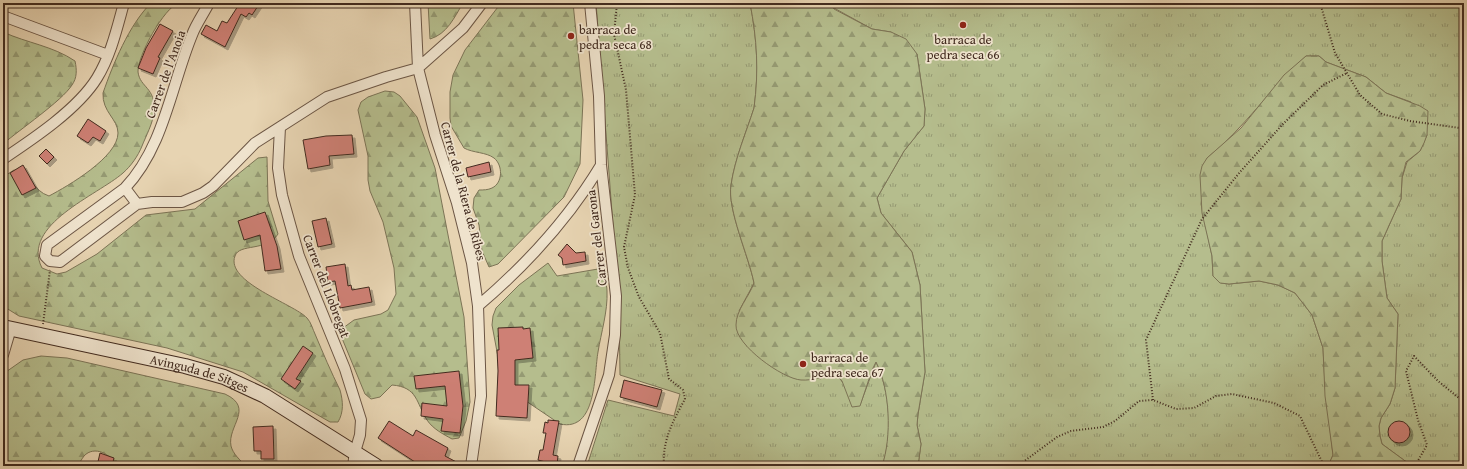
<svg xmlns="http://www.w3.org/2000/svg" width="1467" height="469" viewBox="0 0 1467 469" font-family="'Gentium Book Plus',serif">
<defs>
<pattern id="grass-tufts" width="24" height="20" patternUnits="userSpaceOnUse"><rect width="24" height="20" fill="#b5bd8d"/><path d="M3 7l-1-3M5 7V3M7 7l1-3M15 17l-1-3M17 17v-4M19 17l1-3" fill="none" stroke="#959a73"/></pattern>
<pattern id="forest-firs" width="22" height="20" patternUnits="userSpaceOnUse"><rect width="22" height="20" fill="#b5bd8d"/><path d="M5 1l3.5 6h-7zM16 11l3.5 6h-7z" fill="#959a73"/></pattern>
<filter id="shadow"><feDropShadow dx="3" dy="3" stdDeviation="0" flood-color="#0004"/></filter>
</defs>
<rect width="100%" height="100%" fill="#e7d4b2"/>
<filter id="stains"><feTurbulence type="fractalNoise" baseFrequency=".005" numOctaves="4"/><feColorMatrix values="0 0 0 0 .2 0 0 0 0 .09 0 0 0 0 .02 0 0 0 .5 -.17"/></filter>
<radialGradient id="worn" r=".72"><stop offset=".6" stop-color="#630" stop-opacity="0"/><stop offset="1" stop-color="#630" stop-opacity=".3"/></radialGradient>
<!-- grass -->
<path fill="url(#grass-tufts)" stroke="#7c7456" d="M596,3H750C757,39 759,71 754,108C746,133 735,158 731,185C727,209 749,257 754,283L739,311L820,379L828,375H837L860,405L876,362C890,390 893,437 882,466H587L608,400L674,416L680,394L620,375L619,304Z
M830,3H1464V466H1412L1382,444L1380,436L1379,426L1381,418L1390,404L1395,388L1398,314L1387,298L1382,261V241L1401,199L1402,178L1407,162L1420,151L1427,135L1411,102L1386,93L1366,77L1326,62L1319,56H1306C1270,88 1245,128 1207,158L1201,204L1212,256L1213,276L1221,283L1229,284L1259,281L1278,285L1295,293L1312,315L1323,348L1325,386L1333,455L1328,466H918L921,444L917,425L918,414L925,372L920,285L912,252L881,213L877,198L904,151L924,126L925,109L917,54L891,32L872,29L834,8Z"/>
<!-- forest -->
<path fill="url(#forest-firs)" stroke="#7c7456" d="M151,3H190L188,5C185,4 182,3 179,3C164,7 137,57 138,72C140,88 156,87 154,112C153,123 146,136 142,146C138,156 131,166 123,173C98,195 20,225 42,268L57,274L66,272L97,254L146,215L195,209L258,158L267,157L268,201L278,234C267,252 239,243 235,256C225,282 294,304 307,318C311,322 313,330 315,334C323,353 331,372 340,390C343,401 344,412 338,422H330L243,372L167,348L19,316L3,306V177L14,170C31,174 33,191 49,196C68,186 118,157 118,133C118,119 102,112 103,93C113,64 129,25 151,3Z
M428,3H463C454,18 447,34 430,39Z
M501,3H573L583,100L580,164L564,197L498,264L489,267L482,251L479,225L473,208L474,198L479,190C483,190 488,190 492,188C503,183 503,165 494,158C486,152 473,153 464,148L451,126L450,118V92L453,75L465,50Z
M750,3H830L834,9L872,29L891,32L906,39L917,54L925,109L924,126L904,151L877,198L881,213L912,252L920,285L925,372L918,414L917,425L921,444L918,466H882C892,437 890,389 876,362L872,370L860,406L852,407L842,381L837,375C824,375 814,381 801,380C783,379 735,345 736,325C736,310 749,297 754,283C749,257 727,209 731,185C735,158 746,133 754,108C759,71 757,39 750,3Z
M3,32C27,43 53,46 75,61C77,70 77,78 72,85C62,101 19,130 3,144Z
M1306,56H1319L1326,62L1366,77L1386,93L1420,106L1428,111L1427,135L1424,143L1420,151L1406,162L1402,178L1401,199L1382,241V261L1387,298L1398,314L1395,388L1390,404L1381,418L1379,426L1380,436L1382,444L1412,466H1328L1333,455L1325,396L1323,348L1312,315L1295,293L1278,285L1259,281L1229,284L1220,283L1213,276L1212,256L1202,213L1200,175L1202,166L1207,158L1241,128L1284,75Z
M385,91L394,92L400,96L417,117L435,168L464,317L470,402L466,421L459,438L452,439C443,434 433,429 427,420C416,403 418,387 392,385L380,397L371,399L365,394L339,331L354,320L381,314L388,310L396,294L394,268L383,222L370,191L368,180V156L358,110L361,102L368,97Z
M548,263L557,276L598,269C603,276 607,283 607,291C608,311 601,333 598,352C594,374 597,432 560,424L523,399L498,357L492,325L493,316L496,308L519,285Z
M41,356L67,358L225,394C255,408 227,426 231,446C233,454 240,460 246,466H115C112,454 94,445 84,456C81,460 80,463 76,466L50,461L35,466H3V374L23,360Z"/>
<!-- building -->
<path fill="#ce8074" stroke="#422b1f" filter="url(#shadow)" d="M233,3H260L252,15L249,13L246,17L241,14L225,47L201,34L206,25L217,31L222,21L227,23L238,6Z
M160,24L173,31L158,57L160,58L153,74L138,68L146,48Z
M88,119L106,131L100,141L93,137L88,143L77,136Z
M352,135L354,154L329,156L330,165L308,169L303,140L326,136Z
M46,149L54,157L47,164L39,156Z
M489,162L491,172L468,177L466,168Z
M23,165L36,188L22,195L10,173Z
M265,212L277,246L281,269L265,271L260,235L244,240L238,221Z
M326,218L332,244L318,247L312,221Z
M567,244L576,253L585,252L586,261L563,265L562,258L558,255Z
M345,264L348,286L351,285L352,290L369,287L372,302L340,308L335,281L328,282L326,267Z
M523,327V329L530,328L533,358L515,360V385H529L527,418L496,416L498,371L497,350H499L498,328Z
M303,346L313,353L296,379L301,381L295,389L281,379Z
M459,371L463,406L460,433L441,431L443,419L421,416L422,403L447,406L445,386L416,389L414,376Z
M624,380L662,390L657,407L620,397Z
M548,420L559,421L553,455L558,456L557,465L538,460L540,450H543L546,433H543L545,422L548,423Z
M389,421L413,436L416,430L448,448L445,456L464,466H413L415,462L378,438Z
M1388 432a11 11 0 1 1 22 0a11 11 0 1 1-22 0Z
M273,426L274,459H261V451H254L253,427Z
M100,453L114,458L112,466H97Z"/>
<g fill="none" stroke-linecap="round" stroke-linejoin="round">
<defs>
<path id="street" d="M209,3C204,13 196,24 192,35C171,86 164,147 125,188L47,245L45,256L50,261L60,262L137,204L152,202H182L203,193L213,186L255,143L327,97L386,77L418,68L463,28L482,3
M415,3L418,68L435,135L457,203L472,263L478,306L481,396L471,466
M3,16L108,55
M280,127L278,168L282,195L299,256L345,369L361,420L360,435L355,452L353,466
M3,159C33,139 78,109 97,78C111,55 117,28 124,3
M125,188L137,204
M478,306C525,266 569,218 601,165
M3,355L11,328
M578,466L609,375L615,335L616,296L601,165L599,96L590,3"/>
<g id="secondary">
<path id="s1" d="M3,327L185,366L224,377L265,396L376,466"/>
</g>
</defs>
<!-- street casing -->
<use href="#street" stroke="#6b5544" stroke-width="12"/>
<!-- secondary casing -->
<use href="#secondary" stroke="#422b1f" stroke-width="16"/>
<!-- path -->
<path stroke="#422b1f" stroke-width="2" stroke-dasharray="1 2" stroke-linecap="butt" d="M617,3L614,34L626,90L635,195L624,247L628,268L639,297L660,333L669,379L683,390L685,399C673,421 662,441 664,466
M1320,3L1335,53L1360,95L1382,114L1410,121L1460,128L1464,131
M43,324L50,270
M1153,400L1146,340L1202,219L1240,172L1283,124L1323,85L1347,73
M978,466L1010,465L1023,462L1057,437L1071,431L1103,427L1115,421L1139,401L1153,400L1176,409L1194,408L1216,396L1232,394L1274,403L1300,416L1324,466
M1409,466L1416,464L1427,445L1418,420L1406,371L1414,356L1438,381L1464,402"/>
<!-- street -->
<use href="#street" stroke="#efe3cd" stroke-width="10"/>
<!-- secondary -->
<use href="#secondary" stroke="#efe3cd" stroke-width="14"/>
</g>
<!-- markers -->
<g fill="#8f2418" stroke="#efe3cd" stroke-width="1.5">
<circle cx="963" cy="25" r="4"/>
<circle cx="571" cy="36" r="4"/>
<circle cx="803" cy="364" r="4"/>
</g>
<g text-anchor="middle" stroke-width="3.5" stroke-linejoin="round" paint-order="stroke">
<!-- poi labels -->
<g font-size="13" fill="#422b1f" stroke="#efe3cd" text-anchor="start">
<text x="579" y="34">barraca de<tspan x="579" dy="15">pedra seca 68</tspan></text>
<text x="963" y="44" text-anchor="middle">barraca de<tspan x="963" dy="15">pedra seca 66</tspan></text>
<text x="811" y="362">barraca de<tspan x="811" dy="15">pedra seca 67</tspan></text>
</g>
<!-- street labels -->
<g font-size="13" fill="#422b1f" stroke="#efe3cd">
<text transform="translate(165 74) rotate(-70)" y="5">Carrer de l'Anoia</text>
<text transform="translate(464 191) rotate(75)" y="5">Carrer de la Riera de Ribes</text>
<text transform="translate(596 238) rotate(-97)" y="5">Carrer del Garona</text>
<text transform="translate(327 286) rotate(69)" y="5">Carrer del Llobregat</text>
<text dy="5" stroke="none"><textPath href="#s1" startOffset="202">Avinguda de Sitges</textPath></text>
</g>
</g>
<!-- margin -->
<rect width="1467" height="469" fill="none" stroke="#e7d4b2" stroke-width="16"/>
<rect x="4" y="4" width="1459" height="461" fill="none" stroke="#422b1f" stroke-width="2"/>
<rect x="8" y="8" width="1451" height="453" fill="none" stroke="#422b1f"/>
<rect width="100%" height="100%" filter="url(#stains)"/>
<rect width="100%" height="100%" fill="url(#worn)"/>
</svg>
